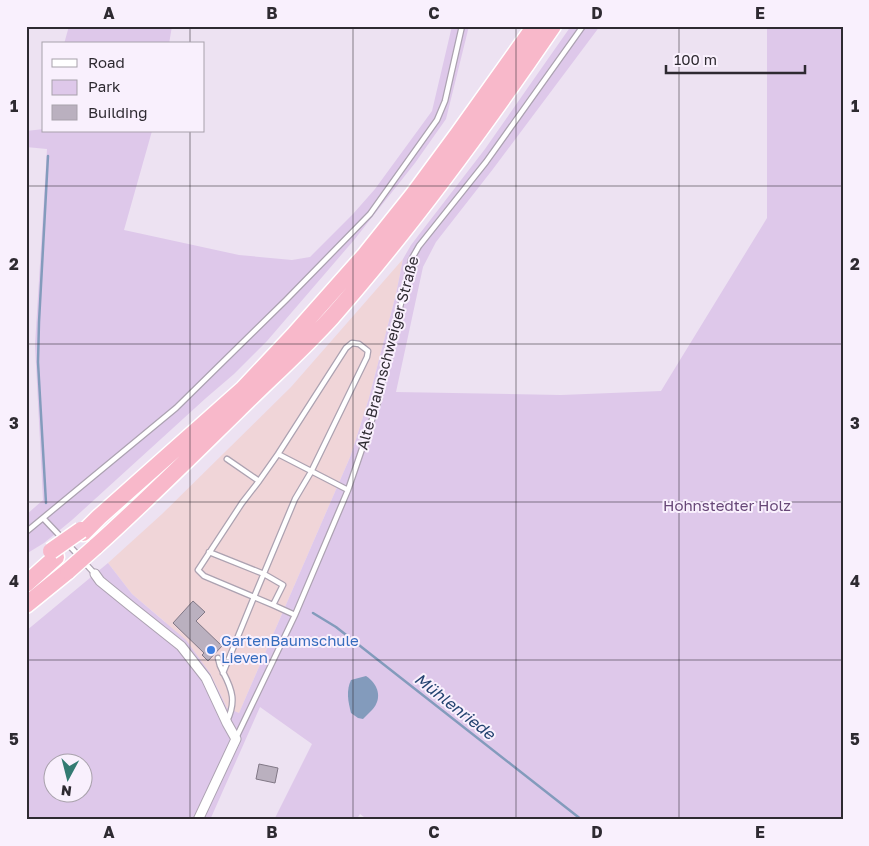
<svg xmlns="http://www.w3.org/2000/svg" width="869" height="846" viewBox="0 0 869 846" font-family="'Golos Text',sans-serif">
<rect width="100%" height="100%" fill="#ede2f2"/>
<!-- commercial -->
<path fill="#f0d5d8" d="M403,259L396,294L369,398L351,455L239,713L232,711L227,708L210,673L164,621L132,594L108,563L162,514L291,387Z"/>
<!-- green -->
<path fill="#dec8ea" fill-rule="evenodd" d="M69,26H172L169,44H64Z
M452,26H469L446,119L415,163L354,240L267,341L234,374L206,398L72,520L44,543L26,554V515L43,500L35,345L47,149L26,147V131L44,129V131H152L124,230L239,255L292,260L310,257L353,214L375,189L432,111Z
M571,26H600L493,169L436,242L423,267L396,392L561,395L661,391L767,218V26H843V820H368L360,814L356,820H274L312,744L260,707L210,820H26V631L108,563L132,594L186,640L210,673L227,708L239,713L351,455L369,398L396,294L403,259L411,245L485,149ZM52,764H82V794H52Z"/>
<!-- water -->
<path fill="#839bbc" d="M366,676C378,684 383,698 372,710C369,713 366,716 363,719L358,718L351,713C348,701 346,691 351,680Z"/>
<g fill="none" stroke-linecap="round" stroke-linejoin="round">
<!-- stream -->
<path stroke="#839bbc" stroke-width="2.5" d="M46,503L38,362L39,322L48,156
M313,613L336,627L582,820"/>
</g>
<!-- building -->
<path fill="#bab0bf" stroke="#817886" d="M193,601L205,612L196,621L222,646L208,661L202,655L204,653L173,623Z
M259,764L278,768L275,783L256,779Z"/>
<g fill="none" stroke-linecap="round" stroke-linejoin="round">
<defs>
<path id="service" d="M278,454L348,490
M227,459L259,481
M43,518L79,556
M26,532L176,408L286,300L370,214L437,120L445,101L462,26
M209,552L264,574L283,585L273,605L295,615
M84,562L95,574
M218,658C219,664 220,667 223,672C233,691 236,702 227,721
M223,673L254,597L295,499L311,472L367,357L368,351L359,344L352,343L346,348L278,454L259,481L242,503L198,570L204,576L273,605
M236,738L295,615L348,490L378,402L411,260L419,246L486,162L583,26"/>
<path id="minor" d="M95,574L100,581L132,607L181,646L206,678L227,723L236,739L198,820"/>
<path id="motorway" d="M83,533L99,517L243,389L293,336L365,255L413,195L458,134L535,26
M95,547C144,503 190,457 237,411C268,380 301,351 331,318C412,226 484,127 553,26
M26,584L56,557
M26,605L68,571"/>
</defs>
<!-- service casing -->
<use href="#service" stroke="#aca2b1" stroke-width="7"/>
<!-- minor casing -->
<use href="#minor" stroke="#aca2b1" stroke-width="11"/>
<!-- motorway casing -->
<use href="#motorway" stroke="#fff" stroke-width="19"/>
<!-- service -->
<use href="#service" stroke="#fff" stroke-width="4.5"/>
<!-- minor -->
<use href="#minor" stroke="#fff" stroke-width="9"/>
<!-- motorway -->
<use href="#motorway" stroke="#f8b8ca" stroke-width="16"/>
<defs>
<path id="motorway-bridge" d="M51,551L81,530
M68,571L95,547"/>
</defs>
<!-- motorway-bridge casing -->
<use href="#motorway-bridge" stroke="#fff" stroke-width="19" stroke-linecap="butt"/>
<!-- motorway-bridge -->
<use href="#motorway-bridge" stroke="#f8b8ca" stroke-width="16"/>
</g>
<!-- grid -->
<path fill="none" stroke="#2e2a31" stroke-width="1" stroke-opacity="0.55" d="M190,26V44M353,26V820M516,26V820M679,26V820M190,131V820M26,186H843M26,344H843M26,502H843M26,660H843"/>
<!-- markers -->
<circle fill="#3f7fe0" stroke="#f9f0fd" stroke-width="2" cx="211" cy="650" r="5"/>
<g text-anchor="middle" stroke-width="4" stroke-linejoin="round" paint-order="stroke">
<!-- street labels -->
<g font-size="15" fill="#2e2a31" stroke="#f9f0fd">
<text transform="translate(388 353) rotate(-75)" y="5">Alte Braunschweiger Straße</text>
</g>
<!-- park labels -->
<g font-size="15" fill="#674777" stroke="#f9f0fd">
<text x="727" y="511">Hohnstedter Holz</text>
</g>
<!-- shop labels -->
<g font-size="15" fill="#366cbe" stroke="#f9f0fd" text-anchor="start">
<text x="221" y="646">GartenBaumschule<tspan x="221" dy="17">Lieven</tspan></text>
</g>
<!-- water labels -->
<g font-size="16" font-style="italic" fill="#234370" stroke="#f9f0fd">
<text transform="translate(455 706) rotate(38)" y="6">Mühlenriede</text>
</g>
</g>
<!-- border -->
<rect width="869" height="846" fill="none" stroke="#f9f0fd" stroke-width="55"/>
<!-- legend -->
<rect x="42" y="42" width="162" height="90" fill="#f9f0fd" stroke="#a8a1ab"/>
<rect x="52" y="59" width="25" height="8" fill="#ffffff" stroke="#a8a1ab"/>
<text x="88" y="68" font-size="15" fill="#2e2a31">Road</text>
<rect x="52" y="80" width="25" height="15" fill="#dec8ea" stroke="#a8a1ab"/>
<text x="88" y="92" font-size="15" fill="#2e2a31">Park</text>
<rect x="52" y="105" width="25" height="15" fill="#bab0bf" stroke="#a8a1ab"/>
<text x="88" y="118" font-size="15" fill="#2e2a31">Building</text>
<!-- north arrow -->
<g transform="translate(68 778) rotate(187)"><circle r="24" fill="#f9f0fd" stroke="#a8a1ab"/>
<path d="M0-4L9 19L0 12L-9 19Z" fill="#337a72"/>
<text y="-8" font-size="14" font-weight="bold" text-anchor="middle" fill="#2e2a31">N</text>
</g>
<!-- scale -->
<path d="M666 65v8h139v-8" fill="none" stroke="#2e2a31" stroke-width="2.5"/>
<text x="674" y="65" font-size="15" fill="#2e2a31" stroke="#f9f0fd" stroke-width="4" paint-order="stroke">100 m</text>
<rect x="28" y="28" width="814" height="790" fill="none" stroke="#2e2a31" stroke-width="2"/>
<g font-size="16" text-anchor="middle" font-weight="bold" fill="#2e2a31">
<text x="109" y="19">A</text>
<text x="272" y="19">B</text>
<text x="434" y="19">C</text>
<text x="597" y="19">D</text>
<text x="760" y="19">E</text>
<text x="14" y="112">1</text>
<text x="855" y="112">1</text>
<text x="14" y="270">2</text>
<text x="855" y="270">2</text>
<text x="14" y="429">3</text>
<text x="855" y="429">3</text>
<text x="14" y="587">4</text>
<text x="855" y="587">4</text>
<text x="14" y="745">5</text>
<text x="855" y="745">5</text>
<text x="109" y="838">A</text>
<text x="272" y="838">B</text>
<text x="434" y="838">C</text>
<text x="597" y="838">D</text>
<text x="760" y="838">E</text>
</g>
</svg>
